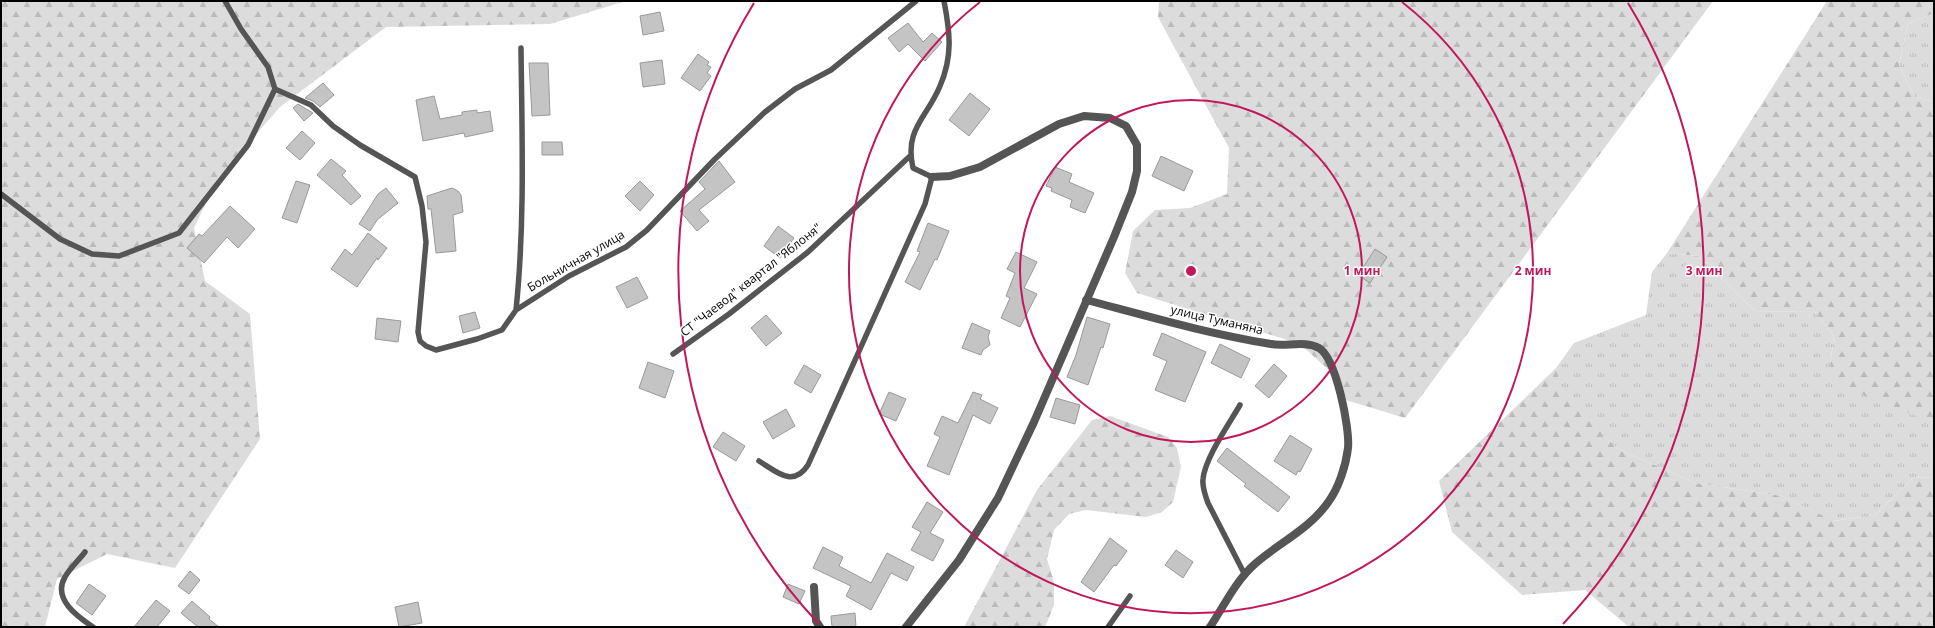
<svg xmlns="http://www.w3.org/2000/svg" width="1935" height="628" viewBox="0 0 1935 628" font-family="'Open Sans',sans-serif">
<defs>
<pattern id="grass-tufts" width="24" height="20" patternUnits="userSpaceOnUse"><rect width="24" height="20" fill="#dcdcdc"/><path d="M3 7l-1-3M5 7V3M7 7l1-3M15 17l-1-3M17 17v-4M19 17l1-3" fill="none" stroke="#bbb"/></pattern>
<pattern id="forest-firs" width="22" height="20" patternUnits="userSpaceOnUse"><rect width="22" height="20" fill="#dcdcdc"/><path d="M5 1l3.5 6h-7zM16 11l3.5 6h-7z" fill="#bbb"/></pattern>
</defs>
<rect width="100%" height="100%" fill="#fff"/>
<!-- grass -->
<path fill="url(#grass-tufts)" d="M1934,13V102L1915,97L1899,65L1908,24Z
M1667,253L1699,256L1755,311L1815,312L1834,336L1830,366L1916,415L1934,423V478L1914,477L1875,515L1833,521L1782,496L1696,483L1618,449L1563,396L1556,368L1574,343L1646,315L1652,272Z"/>
<!-- forest -->
<path fill="url(#forest-firs)" d="M1,1H626L550,24L386,27L280,107L218,178L194,228L205,281L250,314L260,439L175,568L107,554L57,579L45,627H1Z
M1159,1H1713L1405,418L1339,398L1332,373L1300,344L1137,293L1125,273L1133,231L1155,210L1190,208L1227,194L1229,148L1158,17Z
M1827,1H1934V13L1908,24L1899,65L1915,97L1934,102V423L1849,389L1830,366L1834,336L1815,312L1755,311L1699,256L1667,253Z
M1556,368L1564,396L1618,449L1696,483L1782,496L1834,521L1875,515L1914,477L1934,478V627H1629L1585,590L1522,595L1452,532L1439,481Z
M1110,416L1168,437L1177,448L1181,467L1173,502L1162,512L1146,517L1086,510L1069,514L1054,530L1047,559L1054,582V605L1045,627H964L1037,490L1092,420Z"/>
<!-- building -->
<path fill="#c4c4c4" stroke="#999" d="M660,12L664,31L643,35L640,16Z
M908,23L923,42L932,33L942,42L925,61L908,44L899,52L888,38Z
M698,54L709,62L707,65L711,67L707,73L711,76L700,91L681,78Z
M662,60L665,84L643,87L640,63Z
M529,63H548L550,115L532,116Z
M323,83L334,95L320,107L313,101L305,98Z
M970,93L990,109L969,136L949,120Z
M434,96L440,119L462,115V112L477,110V113L490,111L493,131L465,137L464,133L423,141L416,100Z
M298,104L313,113L304,121L293,108Z
M302,131L315,143L300,160L286,148Z
M542,142H562L563,155H542Z
M1161,156L1193,171L1184,191L1152,176Z
M331,159L346,171L342,175L361,196L351,205L317,175Z
M719,161L735,182L699,210L709,221L697,231L680,211L705,189L699,182Z
M1055,167L1072,174L1069,182L1094,193L1085,213L1070,207L1072,200L1051,191L1052,188L1046,186Z
M296,181L310,185L297,223L282,218Z
M640,181L654,195L640,211L625,196Z
M386,188L398,203L377,220L370,231L359,224L378,194Z
M452,188L458,191L461,195L463,212L453,215L456,251L436,253L431,209H428L427,196Z
M230,206L255,229L238,248L227,237L204,263L187,248L199,234L202,236Z
M928,223L949,231L937,260L935,259L920,290L905,282L920,252L917,251Z
M778,226L794,238L780,258L764,246Z
M368,233L387,248L378,260L377,258L357,287L331,269L345,249L352,255Z
M1375,249L1387,257L1370,283L1358,275Z
M1016,252L1037,262L1024,288L1037,294L1020,327L1001,318L1010,298L1006,296L1015,273L1007,269Z
M637,277L648,298L627,308L616,287Z
M475,312L480,328L463,333L459,316Z
M766,315L782,333L766,346L751,328Z
M1087,317L1110,324L1103,348L1101,347L1088,385L1067,377L1076,355Z
M377,318L401,321L398,342L375,339Z
M972,323L990,331L988,337L990,345L983,350L981,355L962,348Z
M1162,333L1206,352L1185,402L1155,390L1167,361L1153,355Z
M1220,344L1250,359L1241,378L1211,363Z
M648,362L674,371L665,398L639,388Z
M1274,364L1287,376L1269,398L1255,386Z
M804,365L821,375L811,393L794,383Z
M889,392L906,399L896,421L879,414Z
M973,392L982,395L980,399L998,408L990,424L973,415L949,475L927,466L940,437L934,434L942,416L958,423Z
M1056,398L1080,405L1075,424L1050,417Z
M786,409L795,426L773,439L763,422Z
M723,432L745,446L736,461L713,447Z
M1290,435L1312,449L1300,472L1298,471L1296,475L1274,461Z
M1227,448L1290,497L1278,512L1244,486L1246,484L1217,461Z
M927,502L943,512L930,533L944,540L933,561L911,550L921,532L912,527Z
M1110,538L1127,551L1116,566L1114,565L1094,592L1081,582Z
M823,547L843,557L839,566L871,583L887,553L914,567L907,581L891,573L871,610L846,596L851,586L813,568Z
M1176,550L1193,562L1183,578L1165,565Z
M190,571L200,580L189,594L178,586Z
M89,584L106,596L92,615L76,603Z
M788,584L805,591L799,604L783,597Z
M156,600L170,611L157,627H134Z
M192,601L210,617L209,619L219,627H198L181,613Z
M418,602L422,623L399,627L395,607Z
M855,613L856,627H832L831,616Z"/>
<g fill="none" stroke-linecap="round" stroke-linejoin="round">
<!-- lane -->
<path stroke="#555" stroke-width="5.5" d="M225,1L241,29L268,67L275,89L311,105L333,126L360,145L415,177L422,206L426,242L418,332L420,341L426,346L436,350L477,339L502,330L516,310L569,276L626,247L647,230L715,159L765,112L795,89L831,70L916,1
M1,194L60,239L92,254L119,256L179,233L248,145L275,89
M516,310C525,223 522,136 521,48
M673,354L729,314L808,252L910,156
M1240,405C1229,424 1205,458 1203,479C1202,487 1205,495 1208,503L1245,575
M759,461C777,472 793,488 808,465L925,204L932,177L913,168C904,129 927,118 940,86C953,56 950,32 944,1
M85,552C79,560 70,568 65,577C52,599 78,617 93,627
M1108,627L1130,596"/>
<!-- street -->
<path stroke="#555" stroke-width="8" d="M1086,300C1147,316 1209,334 1271,344C1286,347 1305,340 1319,348C1336,358 1350,428 1348,448C1346,465 1339,487 1329,501C1311,528 1279,543 1256,563C1236,580 1224,606 1210,627
M814,587L816,621L820,627
M906,627L959,560L998,498L1034,422L1114,237L1132,192L1137,171V145L1126,126L1110,118L1084,116L1059,124L980,167L950,176L932,177"/>
</g>
<!-- distance rings -->
<g fill="none" stroke="#c2185b" stroke-width="2">
<circle cx="1191" cy="271" r="171"/>
<path d="M1402 2A342 342 0 1 1 980 2"/>
<path d="M819 624A513 513 0 0 1 754 3M1628 3A513 513 0 0 1 1563 624"/>
</g>
<g text-anchor="middle" stroke-width="3" stroke-linejoin="round" paint-order="stroke">
<!-- street labels -->
<g font-size="12" fill="#000" stroke="#fff">
<text transform="translate(576 261) rotate(-30)" y="4">Больничная улица</text>
<text transform="translate(751 280) rotate(-38)" y="4">СТ "Чаевод" квартал "Яблоня"</text>
<text transform="translate(1217 320) rotate(13)" y="4">улица Туманяна</text>
</g>
</g>
<circle cx="1191" cy="271" r="6" fill="#c2185b" stroke="#fff" stroke-width="2"/>
<g font-size="12" text-anchor="middle" font-weight="bold" fill="#c2185b" stroke="#fff" stroke-width="3" stroke-linejoin="round" paint-order="stroke">
<text x="1362" y="275">1 мин</text>
<text x="1533" y="275">2 мин</text>
<text x="1704" y="275">3 мин</text>
</g>
<!-- border -->
<rect width="1935" height="628" fill="none" stroke="#000000" stroke-width="4"/>
</svg>
